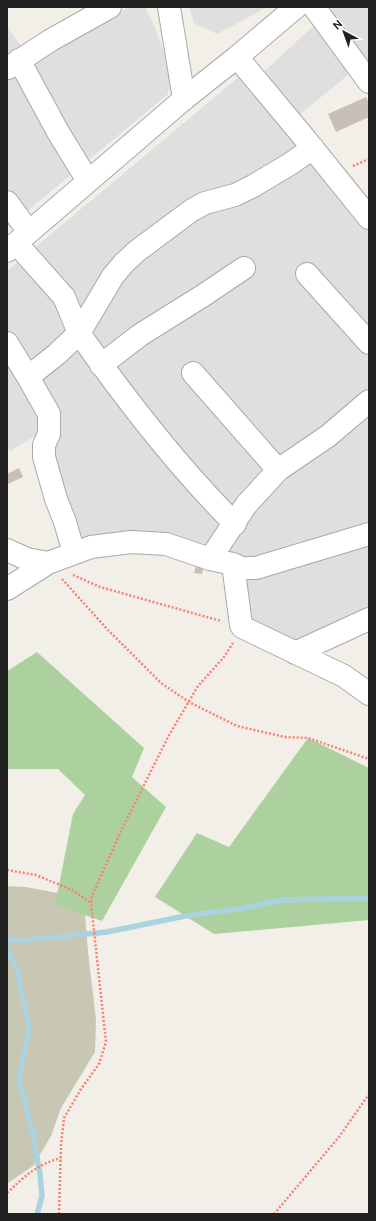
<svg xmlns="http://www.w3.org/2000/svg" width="376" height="1221" viewBox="0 0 376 1221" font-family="Ubuntu,sans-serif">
<rect width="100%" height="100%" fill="#f2efe9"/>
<!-- residential -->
<path fill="#e0dfdf" d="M129,7H145L154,25L172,75L168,94L7,228V26L33,63Z
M189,7H268L217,34L194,23Z
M334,7H369V86L355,69L291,122L369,218V631L295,653L239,630L231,567L166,544L74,553L56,498L52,426L10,451L7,444V271L247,70L256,79Z"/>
<!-- construction -->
<path fill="#c7c7b4" d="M7,886L26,887L58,893L56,905L85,915L88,952L96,1020L95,1052L61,1108L51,1136L33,1166L8,1183L7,1182Z"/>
<!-- forest -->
<path fill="#add19e" d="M37,652L144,748L132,777L166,807L102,921L55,905L73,814L85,795L58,769H7V671Z
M308,738L369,768V920L214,934L155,897L197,833L229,847Z"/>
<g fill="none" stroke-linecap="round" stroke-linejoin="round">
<!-- stream -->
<path stroke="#aad3df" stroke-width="5.5" d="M7,939L15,941L107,932L185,916L245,908L282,900L369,898
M7,949L17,969L29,1028L19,1079L31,1125L40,1174L42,1196L37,1214"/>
</g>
<!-- building -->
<path fill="#c7bfb8" d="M366,97L369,103V117L336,132L328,114Z
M19,468L23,477L8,484L7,474Z
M197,562L204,563L202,574L194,573Z"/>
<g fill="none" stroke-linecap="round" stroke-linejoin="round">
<defs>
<path id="minor" d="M169,7L184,99
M314,7L369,82
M237,57L302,135L369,218
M19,60L58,132L88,181
M8,68L51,40L110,7
M7,202L29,232
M16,243L64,297L79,333L113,276L124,263L137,251L192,210L205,203L235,195L253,186L290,164L313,148
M7,251L184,99L237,57L296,7
M307,274L369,343
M7,343L28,377L49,414V434L44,445V457L56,499L65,522L74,553
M101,365L140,335L204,295L244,268
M193,373L278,470
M28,377L57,354L79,333C126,400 177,466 235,524
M7,550L27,559L48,563L91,547L131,542L166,544L210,559L233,564L242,568H256L369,534
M210,559L246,505L278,470L328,436L369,401
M233,564L241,625L242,627L344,676L369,694
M7,589L48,563
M295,653L369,619"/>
</defs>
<!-- minor casing -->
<use href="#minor" stroke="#a9a9a9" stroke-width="24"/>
<!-- path -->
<path stroke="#fa8072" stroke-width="2.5" stroke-dasharray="2 2" stroke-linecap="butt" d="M353,166L369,159
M73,575L100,587L221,621
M62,579L107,629L161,683L189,702L237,726L285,737L308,738L369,759
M7,870L36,875L72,890L91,903
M7,1193C25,1176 36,1165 61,1158
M59,1214L61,1145L64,1118L81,1089L99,1064L106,1042L91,903L92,896L121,831L168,737L198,686L224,657L233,643
M274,1214L339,1137L369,1094"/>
<!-- minor -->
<use href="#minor" stroke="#fff" stroke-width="22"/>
</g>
<!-- border -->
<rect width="376" height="1221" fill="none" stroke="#222222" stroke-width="16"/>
<!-- north arrow -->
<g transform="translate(344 32) rotate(319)" stroke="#ffffff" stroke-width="3" paint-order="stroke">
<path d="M0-3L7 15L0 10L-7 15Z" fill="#222222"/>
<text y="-6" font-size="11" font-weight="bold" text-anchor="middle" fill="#222222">N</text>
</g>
</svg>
